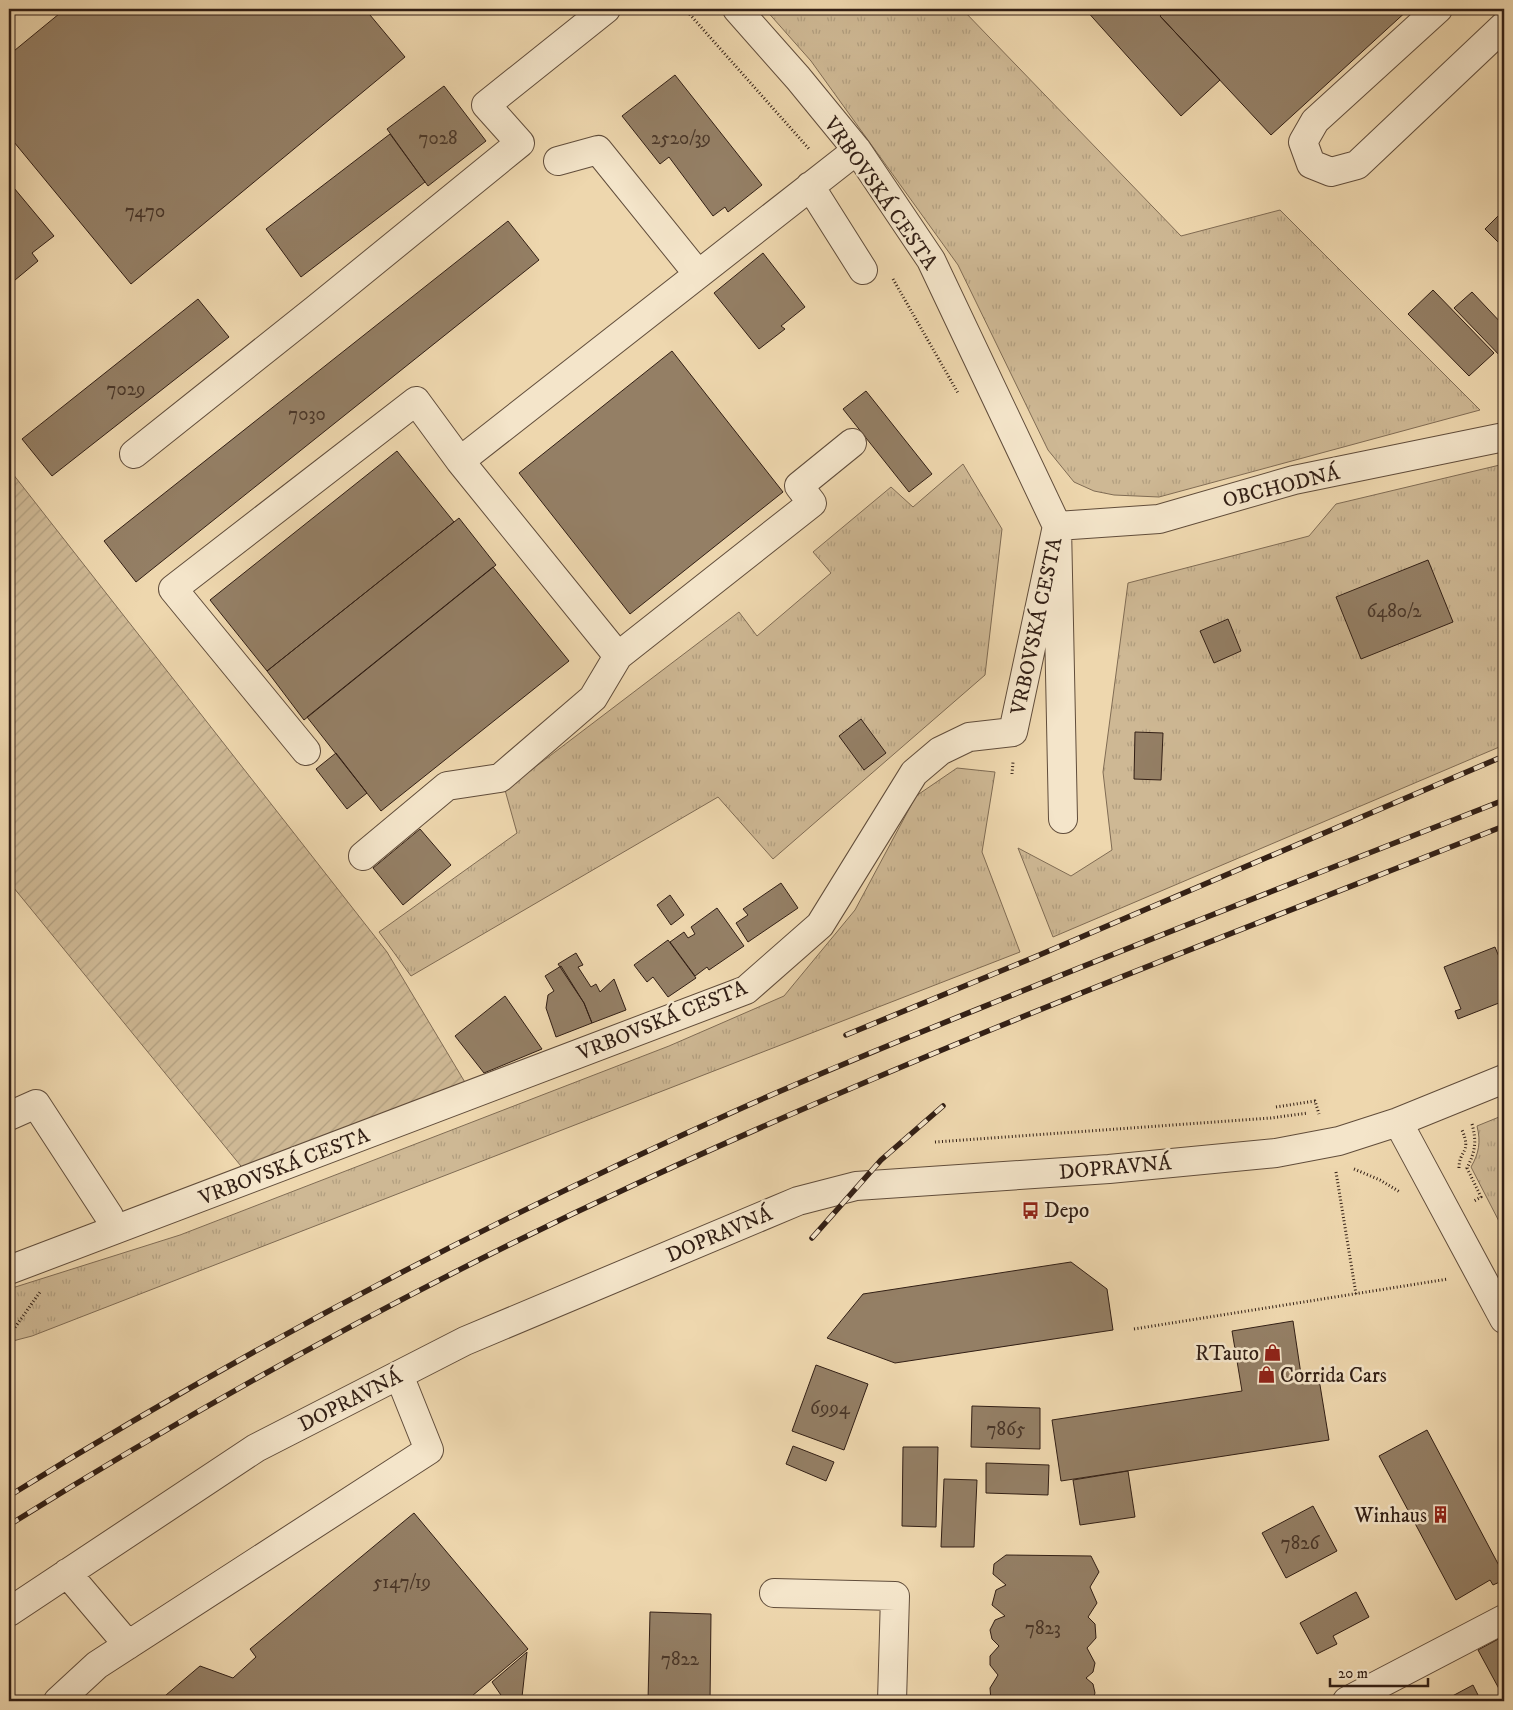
<svg xmlns="http://www.w3.org/2000/svg" width="1513" height="1710" viewBox="0 0 1513 1710" font-family="'IM FELL DW Pica',serif">
<defs>
<pattern id="grass-tufts" width="24" height="20" patternUnits="userSpaceOnUse" patternTransform="scale(1.25)"><rect width="24" height="20" fill="#ceb894"/><path d="M3 7l-1-3M5 7V3M7 7l1-3M15 17l-1-3M17 17v-4M19 17l1-3" fill="none" stroke="#b19e7f"/></pattern>
<pattern id="garden-furrows" width="10" height="10" patternUnits="userSpaceOnUse" patternTransform="scale(1.25)"><rect width="10" height="10" fill="#ceb894"/><path d="M-1 1l2-2M0 10L10 0M9 11l2-2" fill="none" stroke="#b19e7f"/></pattern>
</defs>
<rect width="100%" height="100%" fill="#eed7ae"/>
<filter id="stains"><feTurbulence type="fractalNoise" baseFrequency=".004" numOctaves="4"/><feColorMatrix values="0 0 0 0 .2 0 0 0 0 .09 0 0 0 0 .02 0 0 0 .5 -.17"/></filter>
<radialGradient id="worn" r=".72"><stop offset=".6" stop-color="#630" stop-opacity="0"/><stop offset="1" stop-color="#630" stop-opacity=".3"/></radialGradient>
<!-- grass -->
<path fill="url(#grass-tufts)" stroke="#806c54" d="M765,9H962L1181,236L1280,210L1480,410L1159,497L1114,495L1094,491L1074,482L1048,450L958,265L811,61Z
M963,464L1002,529L985,675L773,859L718,797L411,976L379,932L517,833L505,790L739,612L757,636L831,573L813,552L891,487L913,507Z
M1504,464V745L1053,937L1018,848L1071,876L1112,850L1103,772L1128,583L1309,536L1336,504Z
M957,768L995,772L982,852L1020,952L32,1336L9,1342V1289L180,1235L669,1046L784,996L855,910L916,796Z
M1504,1115V1231L1471,1167C1479,1153 1481,1142 1477,1126Z"/>
<!-- garden -->
<path fill="url(#garden-furrows)" stroke="#806c54" d="M9,469L387,952L466,1084L245,1171L9,882Z"/>
<!-- building -->
<path fill="#947f65" stroke="#321f15" d="M65,9H365L405,57L131,284L9,136V55Z
M1085,9H1164L1166,10L1160,16L1220,80L1181,116Z
M1164,9H1409L1271,135L1160,16L1166,10Z
M675,75L762,185L728,212L725,207L713,216L669,157L660,164L622,116Z
M444,86L486,141L428,186L387,129Z
M390,134L425,182L301,277L266,229Z
M9,182L54,236L32,253L38,261L9,285Z
M1502,212L1504,215V248L1485,229Z
M508,221L539,260L136,582L104,541Z
M763,253L805,307L781,326L785,329L759,349L714,293Z
M1433,290L1494,353L1469,376L1408,314Z
M1472,292L1504,326V360L1454,308Z
M198,299L229,337L52,476L22,439Z
M672,351L783,492L630,614L519,473Z
M866,391L932,474L909,492L843,409Z
M397,451L454,522L267,671L210,600Z
M459,518L496,565L304,720L267,671Z
M1428,560L1453,622L1361,659L1336,597Z
M493,567L569,661L381,811L307,717Z
M1228,619L1241,651L1214,663L1200,631Z
M861,719L886,753L864,770L839,736Z
M1135,732L1163,733L1161,780L1134,779Z
M336,753L367,793L347,809L316,769Z
M420,829L451,865L403,905L373,868Z
M781,883L798,908L748,942L736,923L748,915L743,909Z
M670,895L684,915L671,925L657,905Z
M717,908L744,946L709,970L707,967L695,976L670,942L684,932L688,938L695,934L691,927Z
M668,940L696,978L668,997L653,977L647,982L634,965Z
M1495,947L1504,969V1001L1458,1019L1455,1011L1461,1009L1444,967Z
M576,953L583,965L578,967L591,987L596,984L600,992L614,979L626,1010L592,1023L584,1003L558,964Z
M561,966L584,1003L592,1023L556,1037L546,1008L548,995L554,991L545,976Z
M505,996L542,1049L484,1073L455,1036Z
M1071,1262L1107,1289L1113,1330L895,1363L827,1338L863,1294Z
M1293,1321L1302,1381L1319,1379L1329,1440L1061,1481L1052,1420L1242,1391L1232,1331Z
M816,1365L868,1384L844,1450L792,1431Z
M972,1406L1040,1408V1449L971,1447Z
M1427,1430L1504,1575V1580L1493,1585L1490,1580L1456,1600L1379,1456Z
M793,1446L834,1462L826,1481L786,1464Z
M903,1447H938L936,1527L902,1526Z
M986,1463L1049,1465L1048,1495L986,1493Z
M1128,1471L1135,1517L1080,1525L1073,1480Z
M944,1479L977,1480L974,1547H941Z
M1313,1506L1337,1551L1286,1578L1262,1533Z
M414,1513L528,1649L466,1701H159L200,1666L233,1678L256,1657L250,1649Z
M1006,1555L1091,1556L1099,1572L1090,1587L1097,1603L1088,1617L1095,1624L1096,1638L1087,1648L1095,1663L1093,1672L1086,1678L1093,1684L1095,1693L1092,1701H991L990,1688L998,1675L990,1665V1656L999,1646L992,1639L990,1630L995,1620L1005,1616L992,1605L996,1590L1006,1585L993,1574L994,1564Z
M1356,1592L1369,1617L1333,1636L1337,1644L1317,1654L1300,1623Z
M650,1612L711,1614L710,1701H648Z
M1504,1636V1698L1478,1650Z
M527,1652L522,1697L518,1701H505L492,1682Z
M1473,1685L1481,1701H1443Z
M751,1697L842,1701H751Z"/>
<g fill="none" stroke-linecap="round" stroke-linejoin="round">
<defs>
<path id="minor" d="M1438,9L1315,121L1303,142L1311,164L1331,172L1357,165L1504,26
M558,161L598,150L698,274
M810,186L863,270
M134,454L316,309L520,143L486,105L606,9
M460,461L618,656L812,503L799,486L852,443
M306,751L173,589L416,401L460,461L857,150
M1063,819L1057,526L1159,519L1294,480L1504,437
M363,856L447,786L500,778L593,698L618,656
M9,1116L36,1104L109,1216L114,1230
M1398,1122L1504,1319
M9,1270L746,990L820,925L914,773L940,751L969,737L1013,732L1057,526L931,260L857,150L798,78L737,9
M67,1573L128,1645
M774,1593L895,1596L892,1701
M9,1612L256,1448L465,1341L798,1201L856,1186L1109,1169L1276,1153L1339,1141L1398,1122L1504,1079
M58,1701L97,1665L429,1450L399,1375
M1347,1701L1504,1619"/>
</defs>
<!-- minor casing -->
<use href="#minor" stroke="#614d3b" stroke-width="30"/>
<!-- path -->
<path stroke="#321f15" stroke-width="3" stroke-dasharray="1 2.5" stroke-linecap="butt" d="M685,9L810,150
M893,279L958,393
M1012,774L1013,762
M1276,1107L1315,1101L1319,1114
M1472,1124C1477,1142 1475,1152 1467,1168L1481,1197L1474,1201
M935,1142L1271,1118L1308,1113
M1459,1168C1459,1150 1472,1153 1462,1130
M1354,1169L1380,1180L1400,1192
M1336,1172L1356,1294
M1134,1329L1448,1279
M9,1336L40,1292"/>
<!-- minor -->
<use href="#minor" stroke="#f4e5ca" stroke-width="28"/>
<defs>
<path id="rail" d="M846,1035L1037,956L1504,756
M812,1238L881,1160L943,1106
M9,1496C244,1350 489,1221 742,1108C831,1068 921,1032 1010,996C1174,929 1339,865 1504,800
M9,1525C211,1399 420,1284 636,1184C920,1052 1213,941 1504,826"/>
</defs>
<!-- rail casing -->
<use href="#rail" stroke="#321f15" stroke-width="5.5"/>
<!-- rail -->
<use href="#rail" stroke="#f4e5ca" stroke-width="4" stroke-dasharray="11" stroke-linecap="butt"/>
</g>
<!-- icons -->
<defs>
<symbol id="bus-bare" viewBox="-9 -9 18 18"><path d="M-5-6H5V4H4V6H2V4H-2V6H-4V4H-5ZM-3.5-4V0h7V-4ZM-3.5 1.2v1.5H-2V1.2ZM2 1.2v1.5H3.5V1.2Z" fill="#8f2418" stroke="#f4e5ca" stroke-width="2.5" paint-order="stroke"/></symbol>
<symbol id="shop-bare" viewBox="-9 -9 18 18"><path d="M-5-2.5h2.3a2.7 3.5 0 0 1 5.4 0H5L5.5 6h-11ZM-1.5-2.5h3a1.5 2.3 0 0 0-3 0Z" fill="#8f2418" stroke="#f4e5ca" stroke-width="2.5" paint-order="stroke"/></symbol>
<symbol id="building-bare" viewBox="-9 -9 18 18"><path d="M-4-6H4V6H1V3H-1V6H-4ZM-2.5-4.3h1.7v1.8h-1.7ZM.8-4.3h1.7v1.8H.8ZM-2.5-1h1.7V.8h-1.7ZM.8-1h1.7V.8H.8Z" fill="#8f2418" stroke="#f4e5ca" stroke-width="2.5" paint-order="stroke"/></symbol>
</defs>
<g fill-rule="evenodd">
<use href="#bus-bare" x="1018" y="1198" width="25" height="25"/>
<use href="#shop-bare" x="1260" y="1340" width="25" height="25"/>
<use href="#shop-bare" x="1254" y="1362" width="25" height="25"/>
<use href="#building-bare" x="1428" y="1502" width="25" height="25"/>
</g>
<g text-anchor="middle" stroke-width="5" stroke-linejoin="round" paint-order="stroke">
<!-- number labels -->
<g font-size="19" fill="#4a3729">
<text x="438" y="144">7028</text>
<text x="681" y="144">2520/39</text>
<text x="145" y="217">7470</text>
<text x="126" y="395">7029</text>
<text x="307" y="420">7030</text>
<text x="1394" y="617">6480/2</text>
<text x="830" y="1414">6994</text>
<text x="1006" y="1435">7865</text>
<text x="1300" y="1549">7826</text>
<text x="402" y="1588">5147/19</text>
<text x="1043" y="1634">7823</text>
<text x="680" y="1665">7822</text>
</g>
<!-- street labels -->
<g font-size="21" fill="#321f15" stroke="#f4e5ca">
<text transform="translate(881 193) rotate(55)" y="7">VRBOVSKÁ CESTA</text>
<text transform="translate(1281 486) rotate(-14)" y="7">OBCHODNÁ</text>
<text transform="translate(1036 626) rotate(-78)" y="7">VRBOVSKÁ CESTA</text>
<text transform="translate(662 1020) rotate(-22)" y="7">VRBOVSKÁ CESTA</text>
<text transform="translate(284 1166) rotate(-21)" y="7">VRBOVSKÁ CESTA</text>
<text transform="translate(1115 1167) rotate(-5)" y="7">DOPRAVNÁ</text>
<text transform="translate(719 1234) rotate(-23)" y="7">DOPRAVNÁ</text>
<text transform="translate(350 1400) rotate(-27)" y="7">DOPRAVNÁ</text>
</g>
<!-- poi labels -->
<g font-size="21" fill="#321f15" stroke="#f4e5ca" text-anchor="start">
<text x="1044" y="1217">Depo</text>
<text x="1259" y="1360" text-anchor="end">RTauto</text>
<text x="1280" y="1382">Corrida Cars</text>
<text x="1427" y="1522" text-anchor="end">Winhaus</text>
</g>
</g>
<!-- margin -->
<rect width="1513" height="1710" fill="none" stroke="#eed7ae" stroke-width="30"/>
<rect x="10" y="10" width="1493" height="1690" fill="none" stroke="#321f15" stroke-width="2.5"/>
<rect x="15" y="15" width="1483" height="1680" fill="none" stroke="#321f15"/>
<!-- scale -->
<path d="M1330 1678v8h98v-8" fill="none" stroke="#321f15" stroke-width="2.5"/>
<text x="1338" y="1678" font-size="15" fill="#321f15" stroke="#f4e5ca" stroke-width="4" paint-order="stroke">20 m</text>
<rect width="100%" height="100%" filter="url(#stains)"/>
<rect width="100%" height="100%" fill="url(#worn)"/>
</svg>
